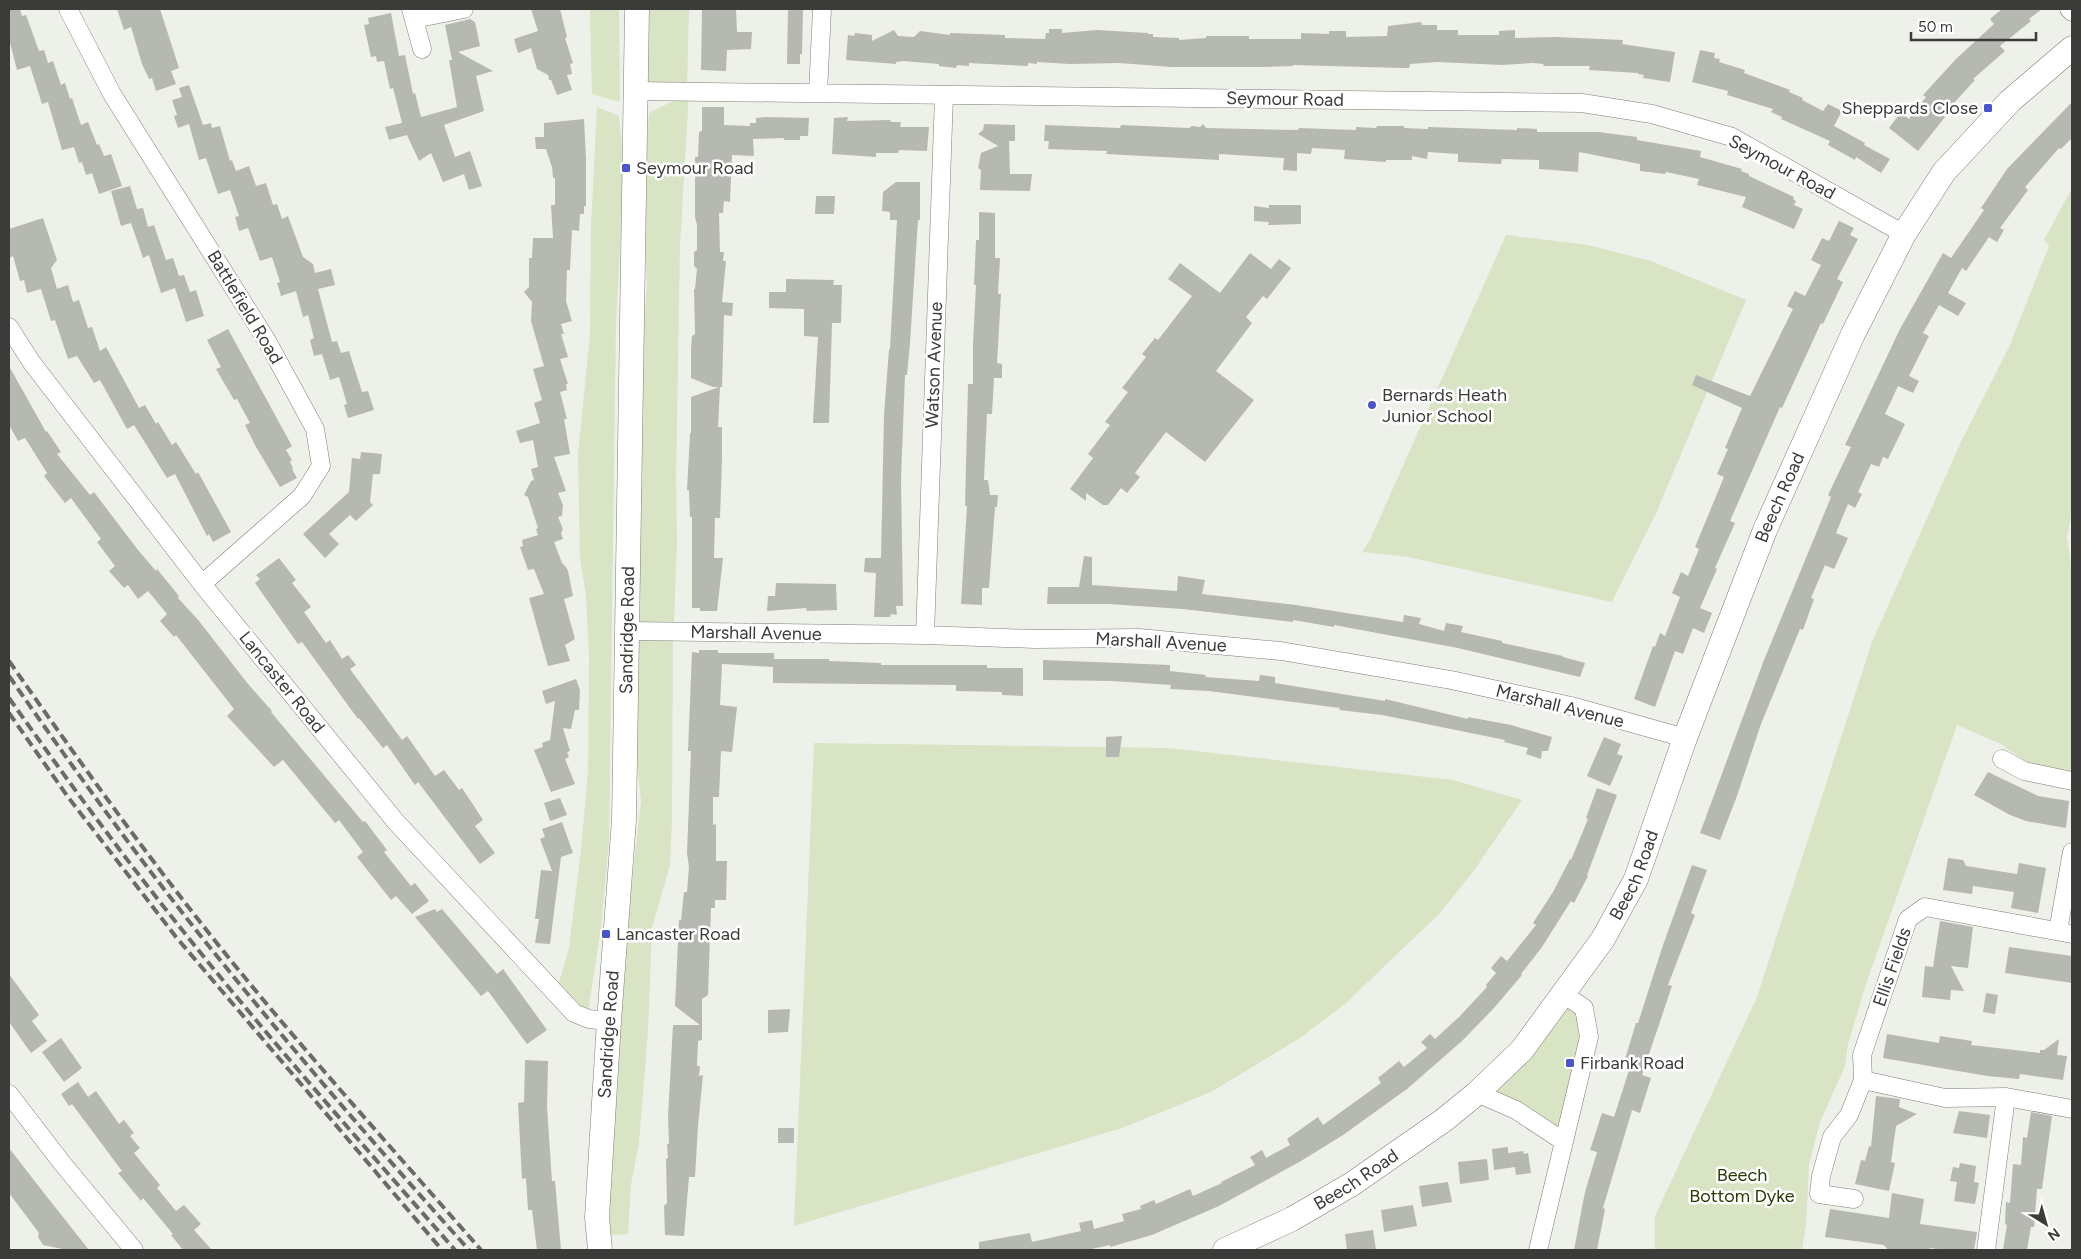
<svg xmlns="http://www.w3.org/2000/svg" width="2081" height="1259" viewBox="0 0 2081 1259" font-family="Figtree,sans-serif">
<rect width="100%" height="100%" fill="#eef1e9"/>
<!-- green -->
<path fill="#d8e4c4" d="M590,9H619L620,102L592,94Z
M645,9H689L687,87H644Z
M689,93L680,246L676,479L677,541L674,625L633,626L638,405L647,285L643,197L649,113Z
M597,107L619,116L624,169L616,324L609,840L601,928L588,1012L558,986L569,948L581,850L588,771L589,657L586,596L580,558L578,454L590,334L591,228Z
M2072,188V511L2067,537L2072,572V772L2049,770L2025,761L2001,744L1957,725L1865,987L1848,1044L1845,1066L1820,1122L1809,1165L1806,1225L1802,1250H1655V1216L1757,997L1872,642L1960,444L2009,347L2049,246L2044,240Z
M1506,235L1588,245L1651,261L1746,300L1657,511L1612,602L1408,557L1362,552L1370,540Z
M673,630L672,820L670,865L652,928L648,1031L639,1143L631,1185L628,1234L610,1235V1141L616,1022L641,801L632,720L628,631Z
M814,743L1169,748L1453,780L1522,800L1473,872L1438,915L1345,1004L1300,1038L1211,1092L1122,1128L794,1226Z
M1563,994L1584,1008L1589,1037L1563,1141L1477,1093Z"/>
<!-- building -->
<path fill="#b6b9b1" d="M9,9H20L22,16L26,15L39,51L44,50L48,63L53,61L61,85L65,83L70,99L72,98L81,125L88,122L97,145L99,144L104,156L111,154L122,186L99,194L92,173L86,175L82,162L79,163L74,147L62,150L48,102L42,104L30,66L17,70L9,39Z
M117,9H160L179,68L171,71L176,84L156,91L152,78L149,79L142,64L131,27L124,30Z
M531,9H560L567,37L565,38L573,63L570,64L572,74L567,75L572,90L557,95L551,80H549L548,75L537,69L531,48L518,53L514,39L538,31Z
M702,9H736L737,32H752L751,49L727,50L726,71L701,70Z
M2002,9H2042L2029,19L2031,21L2000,46L2005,51L1973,79L1975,80L1943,115L1945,117L1918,151L1889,128L1901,112L1909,119L1926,97L1923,95L1956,59L1994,24L1990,19Z
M788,10H803L802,54H800V64H787Z
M391,13L399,56L405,55L413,94L415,93L421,117L457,107L449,60H452L445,25L470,19L475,22L480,46L458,52L493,71L476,76L484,111L444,125L455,157L470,151L482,186L469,190L464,174L443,182L431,153L419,161L407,135L389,140L385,127L402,123L393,88L390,89L384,61L377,62L376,56L371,57L364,25L369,24L368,18Z
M1421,22L1422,25H1437V30H1458V35H1499V31L1515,30V38L1555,37L1623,40L1622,44L1675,52L1670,82L1643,78L1644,75L1638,74V73L1589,70L1590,66H1544L1543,64L1533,63L1502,65L1437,62L1410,64L1409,68H1403L1293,65V66L1264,67H1172L1119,63L1070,64L1037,62V64L1028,63V66L969,63V66L957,65L956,68L939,66V64L903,61L896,62V64L846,60L848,35L854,36L855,33L872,35V41L894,30L898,36L914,37L920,31L950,35V33L1005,35V38L1045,39L1046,33H1049V29H1062V33L1097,30L1148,33V34H1153V37L1179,38V40L1206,38V36H1249V39H1301V33L1329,34V31H1346V37L1387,36L1388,26Z
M1700,50L1715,53L1714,58L1720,59L1719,62L1745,70L1744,73L1790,90L1789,92L1803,98L1802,100L1823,111L1828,104L1842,111L1834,126L1865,143L1864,145L1890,159L1881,173L1856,157L1855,160L1828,145L1830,141L1781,119L1782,117L1771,112L1773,109L1727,95L1728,91L1692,82Z
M189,85L203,125L211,123L212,128L220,126L230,161L232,160L236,171L249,166L256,186L266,183L273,205L277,204L282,219L288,216L303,257L313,264L315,273L331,269L335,285L318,289L332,342L337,341L341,353L349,351L362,392L368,391L374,410L348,418L344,405L347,404L339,377L330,380L322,354L314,356L310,340L314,338L308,315L303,317L296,291L281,296L277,283L280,282L272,257L260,261L248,228L239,231L235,217L239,216L230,190L218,194L206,158L199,160L189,124L178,128L174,116L177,115L172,100L182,97L179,88Z
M2072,102V138L2061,149L2059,148L2025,187L2028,190L2000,228L2004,230L1997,242L1989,237L1966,271L1962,268L1948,293L1966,303L1958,316L1939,305L1923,333L1929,336L1909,376L1919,381L1913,393L1898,386L1885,414L1905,424L1888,459L1883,457L1879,467L1871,464L1858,492L1862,494L1855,508L1848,504L1836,533L1848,538L1834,569L1825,565L1811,598L1814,599L1803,630L1800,629L1761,724L1737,796L1720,840L1700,833L1764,660L1831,497L1828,495L1851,447L1845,445L1900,329L1943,253L1951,258L1984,210L1981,208L2007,169Z
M702,107H724V125L750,126V123H756V118L765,117L809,118L808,136H800V140H784V138L753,139L754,156L732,155L730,202L724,201L723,213H719L720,252H724L723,261H726L722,302L733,303L732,316L724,315L722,387H720L718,427H722V459L720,518H715L714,558H723L717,611H700V608H692V517H690L689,490H687L690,433H691V397L719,387H713L691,378V348L692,336L695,334L694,289H695L697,269L694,266V252L697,250V225L695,217V157H698L699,132L702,131Z
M848,117L847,121L890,120L891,122H901L900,127H929L927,151L899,150L898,153H876V157L832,154L834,118Z
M584,119L586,160V206H584V214H580L579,231L572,230L570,270H567L566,301L572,321L561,324L564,334H561L568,357L560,359L568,384H566L567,390L560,392L567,419H564L570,454L554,457L566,491L558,493L563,505L562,516L558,517L563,529L561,533L563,539L554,542L562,563L566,567L568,571L573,596L564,599L575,639L565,645L570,661L548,666L529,598L544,594L534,569L528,570L520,547L523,546L522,540L538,535L536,529L538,528L528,497L524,495L531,481L534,480L531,469L538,467L533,440L520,443L516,431L540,423L534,403L542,400L533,369L544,366L531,321L532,302L524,292L529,287V258H532L533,238H553L551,205H555V178H553L552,167L546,149H536L535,137H544V123Z
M984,124L1015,125V141H1009L1010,174H1032L1030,191L980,190L981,170L978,168L981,153L998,146L978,134L983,130Z
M1203,124L1206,128L1298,130L1299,128L1356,130V127L1376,128L1377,126H1404V128L1428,129V127L1517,130V128L1537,129V132H1598L1637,137V140L1701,151L1700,157L1742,169L1741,171L1749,174V176L1794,197L1793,199L1796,201L1794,205L1803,209L1794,229L1742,207L1746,197L1697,185L1699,179L1666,172L1665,174L1640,171V164L1579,152L1578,172L1539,169V160L1502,159L1501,164L1458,162V154L1428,152L1427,159L1412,156V160H1386V162L1344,159L1345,150L1312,148L1311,154L1297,153V171L1283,170L1284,158L1219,154V160L1106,154L1107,151L1048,149L1049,141H1044L1045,125L1120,128L1121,125L1189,128L1192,126L1200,127Z
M896,182H920V220H918L910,343L907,375H905L901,479L903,606H896L897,615L891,614L890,617H874L876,573L864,572L865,558H881L884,415L889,349H890L897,220H890V212L882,211L883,192Z
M130,186L137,209L143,208L148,227L154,225L166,260L173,258L179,276L184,275L190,292L196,290L204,316L186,322L175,288L161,293L149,255L143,258L131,223L121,226L111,191Z
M816,196H835L834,214H815Z
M1269,205H1301V224L1268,225L1269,222L1254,221V206L1269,208Z
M979,212L995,213V258H1000L998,294H1001L997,363L1002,364V378H994L992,414H987L984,480H988L990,495H998L997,507H995L989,588H982V605L961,604L967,506H965L968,384H973V343L976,285H974L976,240H979Z
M43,218L57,260L51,268L57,289L68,285L73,302L79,300L88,328L92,327L100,351L106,347L139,408L145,405L156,424L158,422L172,445L176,442L196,474L198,472L231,532L213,542L209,534L207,536L175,474L167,478L134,425L127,429L100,380L94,383L77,356L68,359L55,320L51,321L41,289L27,293L24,280L20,281L13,256L9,258V229Z
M1839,221L1854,228L1850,235L1858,239L1837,279L1843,282L1823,324L1821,323L1782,408L1780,407L1730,521L1735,523L1715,568L1717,569L1700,608L1712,613L1704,633L1693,628L1683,654L1675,651L1655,707L1634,699L1653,646L1655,647L1660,633L1665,636L1680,597L1672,593L1681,572L1688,576L1699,549L1695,547L1724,477L1717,474L1728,449L1725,448L1742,408L1692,385L1696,375L1750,396L1793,309L1787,306L1795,291L1805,296L1821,265L1811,260L1822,238L1829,241Z
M1250,253L1271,269L1279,259L1291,268L1267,299L1263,296L1246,317L1252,323L1216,371L1254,400L1205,462L1166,432L1135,473L1140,477L1127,493L1121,488L1108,505H1103L1086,493V501L1070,489L1093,458L1088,454L1110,425L1105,422L1128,392L1122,388L1146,357L1142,354L1155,338L1158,340L1192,296L1168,279L1180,263L1220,293Z
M786,279L834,280L833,285H842L841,323H832L829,423H813L818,337L804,336V309L769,308V292H786Z
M228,329L292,446L286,450L292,460L290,462L293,468L292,469L297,478L280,487L256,447L245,425L250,423L237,399L234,400L216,369L221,367L207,340Z
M9,366L46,432L47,431L61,452L57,454L90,495L94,492L138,550L156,571L157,569L179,596L178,598L199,621L248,684L272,711L271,712L363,822L365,821L387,850L384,852L411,886L415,883L429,901L412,914L396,896L391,900L357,857L363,852L339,820L335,823L283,760L274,767L227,716L234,709L176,635L174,637L160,621L167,614L148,591L138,599L128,585L124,588L109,571L115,566L97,542L101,539L71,498L65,503L44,476L47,473L25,438L18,441L9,425Z
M361,452L382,454L380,474H373L370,502L373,505L356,521L350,515L329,534L339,544L325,558L303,534L349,492L352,458L360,459Z
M1084,556L1092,557V585L1177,591L1178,576L1205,580L1202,594L1296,605L1403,622L1404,615L1421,618L1419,624L1444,631L1446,623L1463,626L1461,632L1502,641V643L1563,656V657L1585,663L1580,677L1458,648L1334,625V627L1293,620V622L1183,609L1108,604H1047L1048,587H1079Z
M279,558L296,580L292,583L311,607L304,612L326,643L330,640L342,659L348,655L356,665L350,669L402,740L407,736L435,776L444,770L459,790L462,788L472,803L483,820L475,826L495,853L480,864L418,782L415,785L387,745L383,748L359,718L358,719L302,642L298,644L255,583L260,579L256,575Z
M776,583L836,584L837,610L807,611L806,608L767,611L768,596H775Z
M699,650H718V653H774V659H829V661L881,663V665H987V668H1023V696L1002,695V692L956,691V685L773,683V667L722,664L720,705L737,707L732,752L721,751L719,797H713V825L716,824V861H727L726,900H715V908H711L708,995L702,999V1040L698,1041L697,1066H700L699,1076L703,1075L698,1126L695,1177H689L684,1236L665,1235L664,1206L667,1203L666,1159L668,1158L667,1144H669L668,1117L673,1025H700L675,1006L679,920H681L684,892H687L689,867L687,853L691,751H688L692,652L699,653Z
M1043,660L1170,665V671L1206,675L1205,677L1259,681L1260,675L1275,677V683L1385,701V699L1468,719V717L1511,725L1552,737L1548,751H1542L1541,759L1526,754L1528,748L1504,742L1505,740L1382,715L1339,710L1340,708L1209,691L1170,689L1171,685L1112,681L1043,680Z
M576,679L580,690L579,710H575L571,729L563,728L570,751L567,752L569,757L565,759L575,784L551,792L534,750L543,747L542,743L550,740L555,701L546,704L542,691Z
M1122,736L1119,757H1106V737Z
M1604,737L1621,744L1617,754L1623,756L1610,786L1587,776Z
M1988,772L2038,796L2069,801L2066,828L2026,821L2010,815L1974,795Z
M1597,788L1617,795L1587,875L1588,876L1574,903L1571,901L1542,947L1521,974L1522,975L1494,1008L1462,1041L1407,1089L1343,1135L1301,1161L1219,1206L1152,1235L1110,1247V1245L1087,1250H979V1242L1030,1233L1032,1242L1081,1231L1079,1223L1092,1220L1094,1229L1124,1221L1122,1214L1141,1209L1140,1206L1154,1200L1156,1204L1190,1189L1193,1196L1222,1183L1221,1182L1255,1165L1250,1157L1262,1150L1266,1158L1290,1145L1287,1139L1318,1117L1323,1125L1381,1083L1378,1078L1399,1061L1404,1067L1427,1048L1421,1042L1430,1034L1435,1039L1460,1016L1487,987L1486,985L1496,973L1491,968L1501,956L1507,961L1536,925L1533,923L1553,892L1570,859L1571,860L1588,819L1586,818Z
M560,798L567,815L550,821L544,803Z
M562,822L573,853L561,857L550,944L535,943L539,919H535L541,870L552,871L540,839L545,837L542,829Z
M1948,858L1963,860L1966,866L2017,874L2019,863L2046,868L2038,913L2011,908L2014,892L1973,886L1972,894L1943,890Z
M1692,865L1707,870L1691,913L1695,915L1668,985L1672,986L1642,1075L1651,1078L1640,1113L1632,1110L1603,1208L1605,1209L1597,1250H1574L1585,1192L1597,1152L1590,1150L1594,1138L1602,1113L1614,1117L1632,1061L1625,1059L1636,1023H1638L1663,945Z
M435,909L437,912L442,909L497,974L503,969L547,1030L527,1044L488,991L481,996L415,917Z
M1940,921L1973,927L1968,968L1951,966L1964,991L1951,990L1950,1000L1922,997L1925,966L1933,967Z
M2009,947L2072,956V983L2005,973Z
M9,974L39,1015L32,1021L47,1041L31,1053L9,1022Z
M1986,993L1998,995L1995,1014L1983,1012Z
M790,1009L788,1032L768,1033V1010Z
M1887,1034L1939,1043L1940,1036L1972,1041L1971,1045L2040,1053V1050H2044L2059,1039L2057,1055L2067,1056L2063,1080L2020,1074L2019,1079L1987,1076L1883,1058Z
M61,1038L82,1068L64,1082L42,1052Z
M525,1060L548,1061L547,1107L552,1181H555L561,1250H537L532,1210H528L526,1178L522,1179L518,1103L524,1102Z
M78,1082L88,1097L96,1091L119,1124L124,1120L134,1133L130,1136L140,1148L134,1153L160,1185L157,1188L176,1211L184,1205L201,1224L194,1230L212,1250H183L171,1235L173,1234L143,1198L141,1201L118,1173L122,1171L72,1104L69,1106L61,1094Z
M1876,1096L1900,1099L1899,1107L1917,1114L1896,1126L1891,1162L1895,1163L1889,1191L1855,1184L1861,1160L1865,1161L1869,1146L1871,1147Z
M1959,1111L1990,1115L1987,1138L1953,1133Z
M2031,1112L2052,1116L2042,1189H2037L2034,1227H2031L2027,1250L2003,1249L2007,1225L2005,1224L2006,1202L2010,1203L2013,1164L2021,1165L2023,1137L2027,1138Z
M778,1128H794V1143H778Z
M1508,1147V1153L1523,1151L1524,1154L1528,1153L1531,1173L1516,1175L1515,1167L1494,1170L1492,1149Z
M9,1148L44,1193L89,1250H67L43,1245L38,1237L39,1233L9,1193Z
M1487,1159L1489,1180L1460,1184L1458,1162Z
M1960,1163L1976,1166L1974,1182L1979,1183L1975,1204L1954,1201L1957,1182L1950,1181L1953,1167L1959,1168Z
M1448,1182L1452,1202L1422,1207L1419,1186Z
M1892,1193L1924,1199L1920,1224L1977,1232L1974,1250H1944L1930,1248V1250H1888L1884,1245L1825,1237L1830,1209L1889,1218Z
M1413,1205L1417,1226L1384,1232L1381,1210Z
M1373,1230L1376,1250H1347L1345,1234Z"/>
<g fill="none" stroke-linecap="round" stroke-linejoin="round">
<defs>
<path id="street" d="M68,9L112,94L267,341L315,429L321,466L302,496L202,584
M411,9L422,49
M2069,9L2072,12
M414,19L464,9
M635,91L1582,103L1652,114L1732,137L1904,234
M818,93L822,9
M9,327L32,363L202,584L396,822L574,1013L589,1019L609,1021
M628,631L925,635L1035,639L1139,638L1281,651L1451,680L1571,706L1685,738
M925,635L944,96
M2002,759L2024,771L2072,781
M2058,931L2072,852
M2072,934L1925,907L1908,919L1862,1055L1863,1080L1945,1098L2006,1097L2072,1109
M1477,1093L1516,1110L1563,1141
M9,1094L62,1163L134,1250
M1854,1199L1819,1194L1821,1176L1832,1137L1849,1115L1863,1080
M1538,1250L1589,1037L1584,1008L1563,994
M1986,1250L2006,1097"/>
<g id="secondary">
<path id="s1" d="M600,1250L597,1217L609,1021L624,820L637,9"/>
<path id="s2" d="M1225,1250L1292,1219L1352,1184L1444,1120L1477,1093L1522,1050L1603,939L1636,879L1685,738L1765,530L1853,334L1904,234L1944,172L2010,101L2072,48"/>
</g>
</defs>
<!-- street casing -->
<use href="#street" stroke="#7c7f77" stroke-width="19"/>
<!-- secondary casing -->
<use href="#secondary" stroke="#7c7f77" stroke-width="25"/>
<!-- street -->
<use href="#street" stroke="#fff" stroke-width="18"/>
<!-- secondary -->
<use href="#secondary" stroke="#fff" stroke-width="24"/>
<!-- rail -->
<path stroke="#6a6b67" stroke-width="4" stroke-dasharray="10 5" stroke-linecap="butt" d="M9,661C70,748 131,834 197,918C287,1033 386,1141 481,1250
M9,676C68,761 128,844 192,925C281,1037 374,1144 469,1250
M9,698C65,777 122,855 183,931C270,1040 363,1145 455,1250
M9,713L68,797L176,937L442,1250"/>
</g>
<!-- markers -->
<g fill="#4955ca" stroke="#fff" stroke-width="2">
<rect x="1983" y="103" width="10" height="10" rx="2.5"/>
<rect x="621" y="163" width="10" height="10" rx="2.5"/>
<circle cx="1372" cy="405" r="5"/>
<rect x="601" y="929" width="10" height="10" rx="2.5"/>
<rect x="1565" y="1058" width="10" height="10" rx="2.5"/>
</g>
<g text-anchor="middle" stroke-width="5" stroke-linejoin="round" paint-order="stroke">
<!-- street labels -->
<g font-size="18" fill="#3b3c39" stroke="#fff">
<text transform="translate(1285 99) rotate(1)" y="6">Seymour Road</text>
<text transform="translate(1782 167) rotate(28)" y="6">Seymour Road</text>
<text transform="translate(245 307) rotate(59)" y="6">Battlefield Road</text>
<text transform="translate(934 365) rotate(-88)" y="6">Watson Avenue</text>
<text dy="6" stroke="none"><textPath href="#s2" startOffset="974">Beech Road</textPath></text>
<text dy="6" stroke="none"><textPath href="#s1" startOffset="621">Sandridge Road</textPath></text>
<text transform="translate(756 633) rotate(1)" y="6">Marshall Avenue</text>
<text transform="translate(1161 642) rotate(3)" y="6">Marshall Avenue</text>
<text transform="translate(282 682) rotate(51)" y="6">Lancaster Road</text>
<text transform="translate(1560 706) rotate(14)" y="6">Marshall Avenue</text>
<text dy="6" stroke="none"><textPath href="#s2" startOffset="569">Beech Road</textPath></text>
<text transform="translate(1892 967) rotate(-71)" y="6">Ellis Fields</text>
<text dy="6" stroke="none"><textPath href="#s1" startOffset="216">Sandridge Road</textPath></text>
<text dy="6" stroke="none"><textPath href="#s2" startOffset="149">Beech Road</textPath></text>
</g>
<!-- poi labels -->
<g font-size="18" fill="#3b3c39" stroke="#fff" text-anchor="start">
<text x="1978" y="114" text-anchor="end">Sheppards Close</text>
<text x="636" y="174">Seymour Road</text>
<text x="1382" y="401">Bernards Heath<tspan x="1382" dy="21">Junior School</tspan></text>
<text x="616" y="940">Lancaster Road</text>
<text x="1580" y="1069">Firbank Road</text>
</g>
<!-- park labels -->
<g font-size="18" fill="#2b3a02" stroke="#fff">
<text x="1742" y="1181">Beech<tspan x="1742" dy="21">Bottom Dyke</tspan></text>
</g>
</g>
<!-- border -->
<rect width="2081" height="1259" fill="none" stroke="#3b3c39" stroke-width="20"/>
<!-- north arrow -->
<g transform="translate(2046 1224) rotate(143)" stroke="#ffffff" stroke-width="4" paint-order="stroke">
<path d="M0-4L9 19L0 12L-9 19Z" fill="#3b3c39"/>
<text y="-8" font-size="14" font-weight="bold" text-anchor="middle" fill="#3b3c39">N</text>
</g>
<!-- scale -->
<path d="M1911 32v8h125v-8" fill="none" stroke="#3b3c39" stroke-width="2.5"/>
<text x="1918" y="32" font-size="15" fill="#3b3c39" stroke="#ffffff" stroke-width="4" paint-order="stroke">50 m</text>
</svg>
